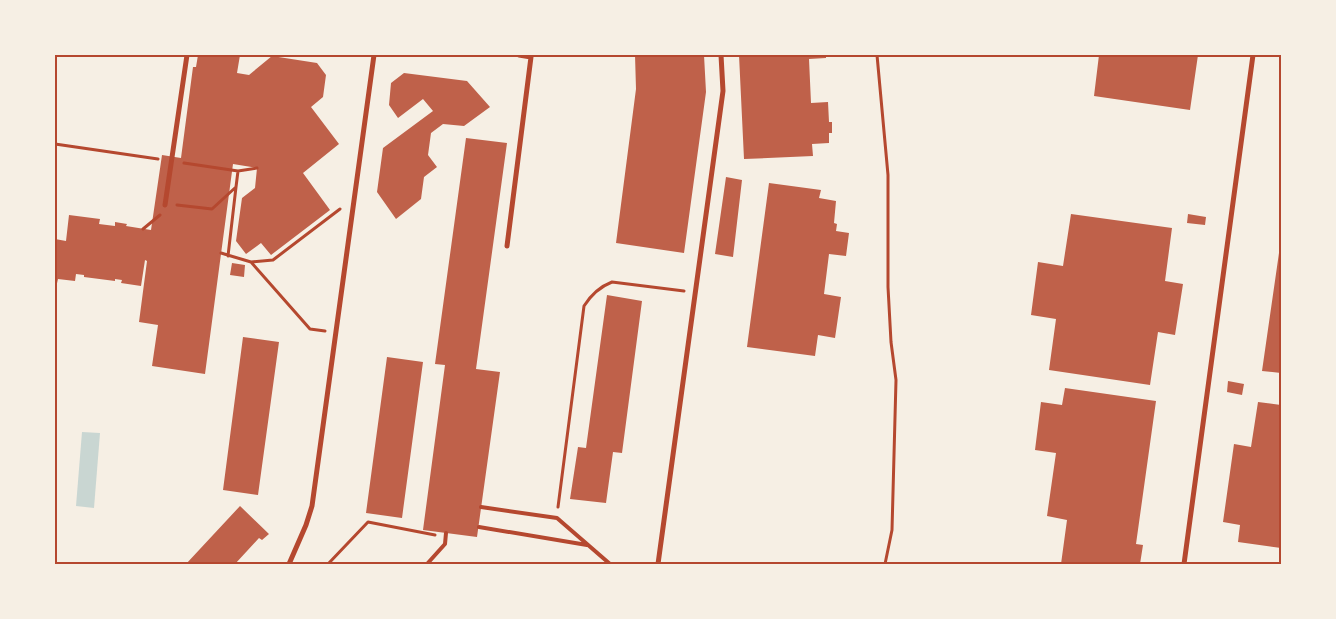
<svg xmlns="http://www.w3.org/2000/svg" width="1336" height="619" viewBox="0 0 1336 619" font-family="Signika,sans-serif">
<rect width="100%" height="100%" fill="#f6efe4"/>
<!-- water -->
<path fill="#c9d6d2" d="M82,432L100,433L94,508L76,506Z"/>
<!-- building -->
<path fill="#bf614a" d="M198,55H240L237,73L249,75L272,56L317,63L326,75L323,97L311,107L339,144L303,173L330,210L271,255L261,243L246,254L236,241L242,198L255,188L257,168L233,164L205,374L152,366L158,325L139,322L147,261L145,260L141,286L121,283L122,280L115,279V281L84,277V275L76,274L75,281L58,279L55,292V239L66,241L69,215L100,219L99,224L115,226V222L127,224L126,226L151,230L162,155L181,158L193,67H196Z
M635,55H704L706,92L684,253L616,243L636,89Z
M739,55H826V58L809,59L811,103L828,102L829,122H832V133H829V143L812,144L813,156L744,159Z
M1099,55H1198L1190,110L1094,96Z
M404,73L467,81L490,107L464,126L443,124L431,133L428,155L437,167L424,177L421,199L396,219L377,192L383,148L433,111L423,99L398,118L389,105L391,83Z
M466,138L507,143L476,369L500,372L477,537L423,530L445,365L435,364Z
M726,177L742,180L733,257L715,254Z
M769,183L821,190L819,198L836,201L834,223L837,224L836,231L849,233L846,256L829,254L824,294L841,297L835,338L818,335L815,356L747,347Z
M1071,214L1172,228L1165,281L1183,284L1175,335L1158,332L1150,385L1049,370L1056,319L1031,315L1038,262L1063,266Z
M1188,214L1206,217L1205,225L1187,223Z
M1280,246H1281V373L1262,371Z
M232,263L245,265L244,277L230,275Z
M607,295L642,301L622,453L613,452L606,503L570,499L578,447L586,448Z
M243,337L279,342L258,495L223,490Z
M387,357L423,362L402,518L366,513Z
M1228,381L1244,384L1242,395L1227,392Z
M1065,388L1156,401L1136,544L1143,545L1140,564H1061L1067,520L1047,516L1056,453L1035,450L1041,402L1062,405Z
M1258,402L1281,405V548L1238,542L1240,525L1223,522L1234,444L1251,447Z
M240,506L269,534L262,540L259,538L235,564H186Z"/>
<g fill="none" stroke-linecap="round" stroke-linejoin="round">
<!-- path -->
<path stroke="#b5482f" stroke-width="3" d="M877,55L888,175V287L891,342L896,380L892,530L885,564
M55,144L158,159
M184,163L238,171
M177,205L212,209L236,187L238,171L257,168
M143,229L160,215
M221,253L251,262L273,260L340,209
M228,256L236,187
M251,262L310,329L325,331
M558,507L584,306C591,295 599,287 612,282L684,291
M328,564L368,522L435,535"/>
<!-- service -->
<path stroke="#b5482f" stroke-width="4" d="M481,507L557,518L610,564
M479,527L587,545
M427,564L445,544L446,533"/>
<!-- minor -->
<path stroke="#b5482f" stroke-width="5" d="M165,205L187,55
M507,246L531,57L519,55
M289,564L306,525L312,506L374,55
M658,564L723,91L721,55
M1184,564L1253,55"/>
</g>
<!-- border -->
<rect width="1336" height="619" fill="none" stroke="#f6efe4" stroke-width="112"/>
<rect x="56" y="56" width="1224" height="507" fill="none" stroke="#b5482f" stroke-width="2"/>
</svg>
